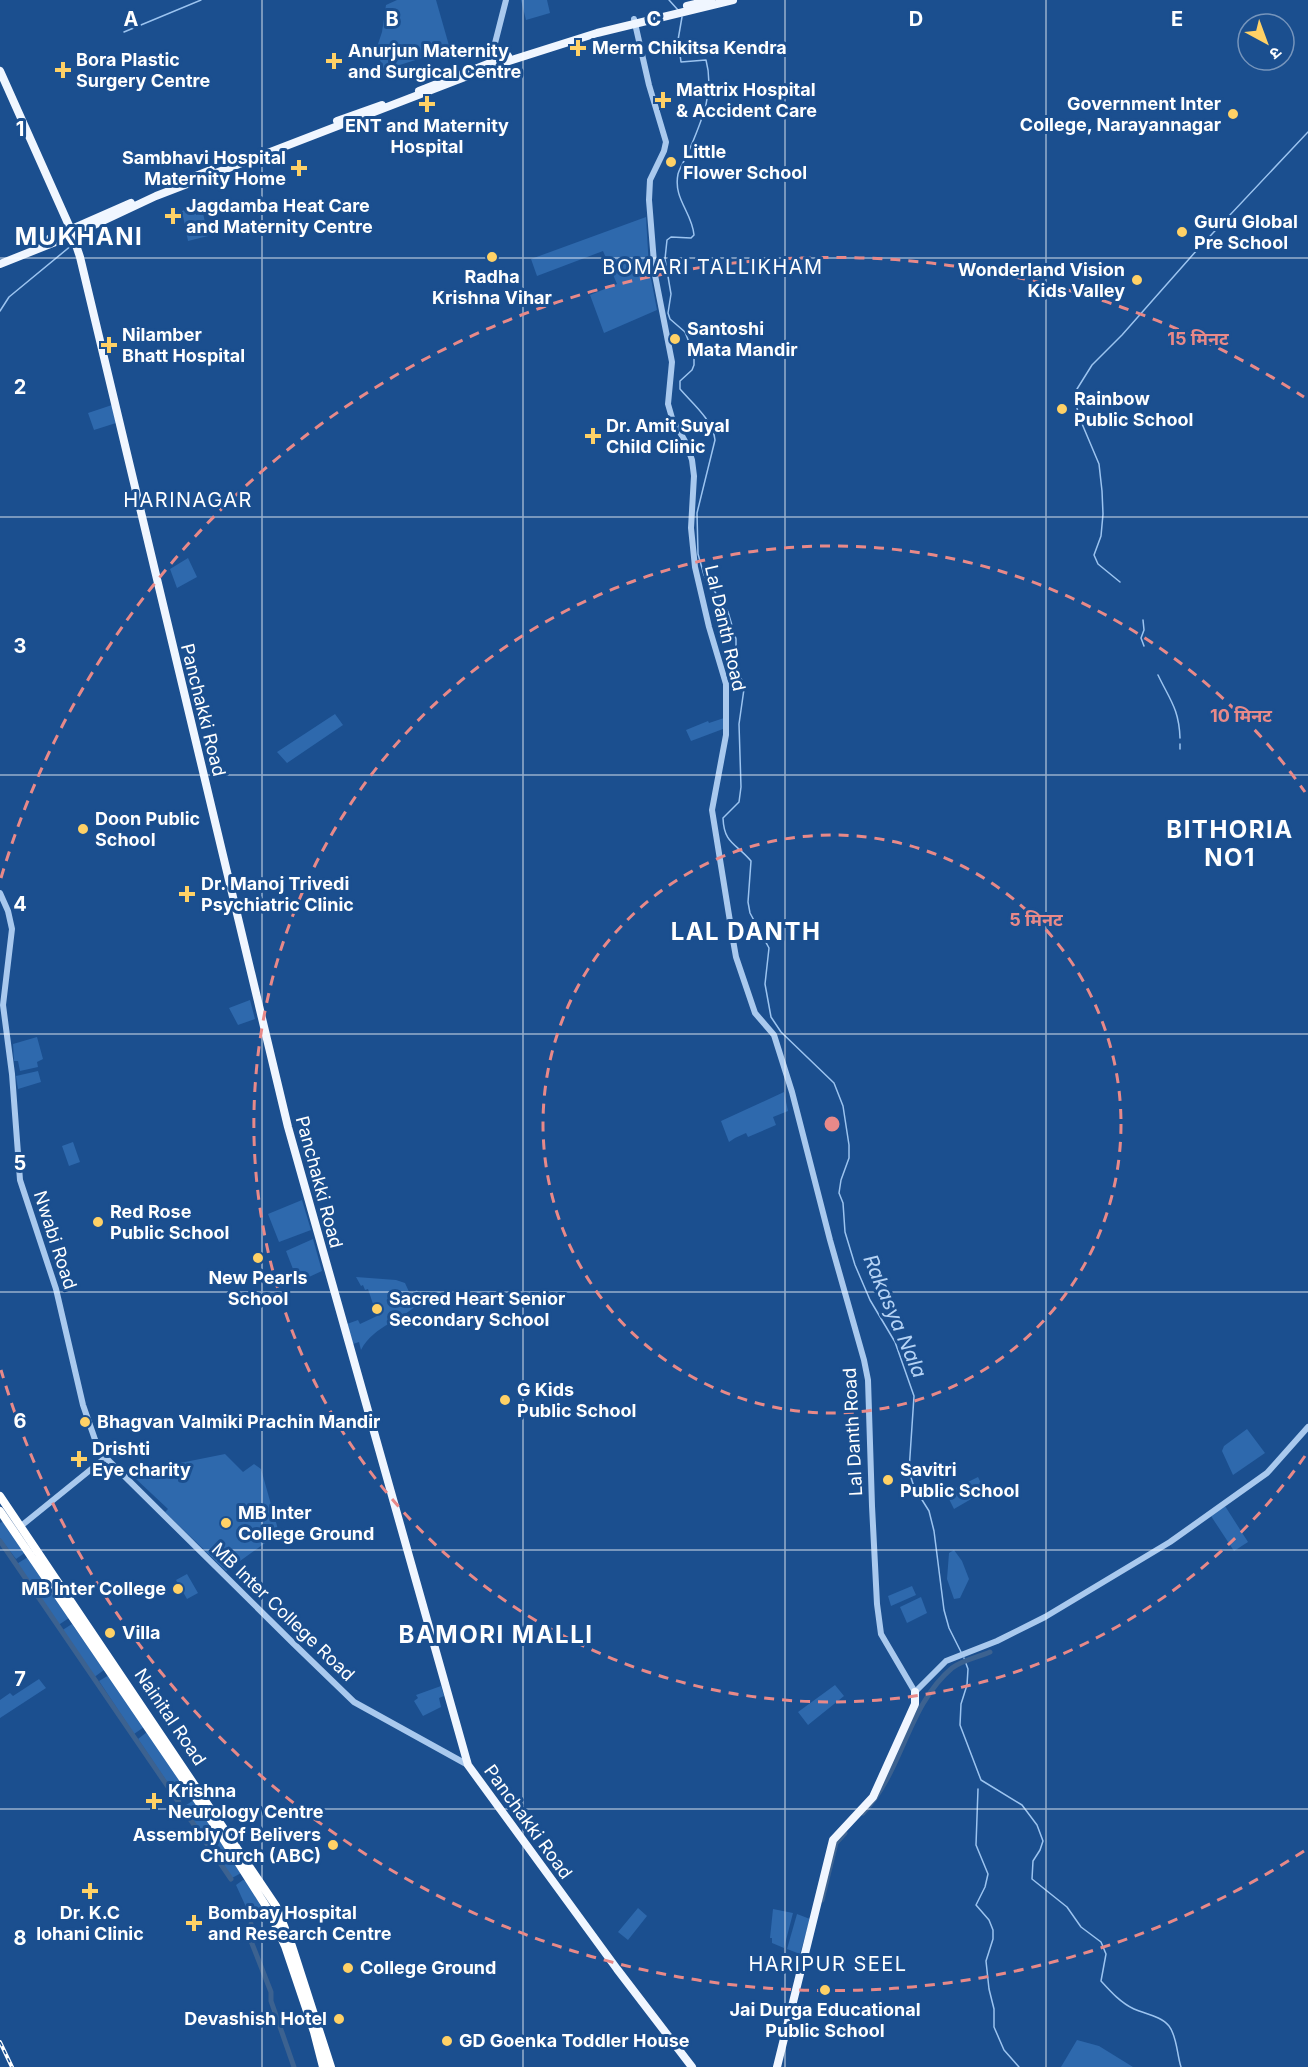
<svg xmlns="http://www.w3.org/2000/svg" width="1308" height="2067" viewBox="0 0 1308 2067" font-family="Inter,'Noto Sans Devanagari',sans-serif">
<rect width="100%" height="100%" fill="#1b4f8f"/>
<!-- green -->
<path fill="#2e69ad" d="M397,0H436L450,49L384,70L376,50L382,32L386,5Z
M521,0H547L550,13L526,20Z
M194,207L196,215L203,213L208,236L188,241L182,211Z
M646,217L649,268L657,310L604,333L590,295L617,284L603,251L537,276L531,259Z
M112,405L116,423L94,430L88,413Z
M188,558L197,577L177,588L170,569Z
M335,714L343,725L287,763L277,752Z
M724,718L723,729L691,741L686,730L708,721L709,723Z
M250,1000L255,1019L238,1025L229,1008Z
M37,1037L43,1059L37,1062L38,1067L20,1071L18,1061H14L13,1044Z
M38,1071L41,1082L18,1089L16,1076Z
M784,1092L788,1111L773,1117L776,1125L748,1137L746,1133L735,1138L729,1142L721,1121Z
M73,1142L80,1162L69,1166L62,1146Z
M302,1200L311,1230L279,1242L268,1214Z
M313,1239L322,1271L298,1282L286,1251Z
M356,1277L396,1280L405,1283L410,1294L417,1290L422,1300C404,1320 374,1325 361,1350L359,1342L353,1344L347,1324L358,1320L360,1324L377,1316L368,1289L365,1290L363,1285L361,1286Z
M1247,1429L1265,1453L1233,1475L1222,1451L1224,1446Z
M225,1454L243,1472L254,1464L261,1469L279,1533L226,1571L165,1512L168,1509L136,1479L175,1464Z
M978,1477L985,1491L954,1509L946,1493Z
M1225,1506L1248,1542L1234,1551L1211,1516Z
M4,1521L26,1552L16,1559L0,1538V1523Z
M954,1550L962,1561L969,1579L960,1598L954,1599L947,1579L949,1553Z
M28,1557L69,1618L57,1626L15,1565Z
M187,1574L198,1593L187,1599L176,1580Z
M912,1586L916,1595L891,1606L888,1596Z
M921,1597L927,1613L907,1623L900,1607Z
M72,1624L104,1670L93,1678L61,1631Z
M109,1675L144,1727L134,1734L99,1681Z
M39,1679L46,1688L0,1718V1700L10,1693L13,1696Z
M835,1685L844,1696L808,1725L798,1712Z
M441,1686L444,1696L439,1698L441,1707L423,1716L414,1701L418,1698L416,1695Z
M147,1732L191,1794L180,1801L138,1739Z
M194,1800L217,1833L207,1840L183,1807Z
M220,1839L243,1872L232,1878L211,1844Z
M243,1880L247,1881L263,1910L251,1918L236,1885Z
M638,1908L647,1916L628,1940L618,1932Z
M773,1909L793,1913L784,1948L772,1943V1938H770Z
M797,1914L810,1919L800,1954L787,1949Z
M1077,2040L1099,2046L1133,2067H1061Z"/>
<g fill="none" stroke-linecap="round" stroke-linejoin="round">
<!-- stream -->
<path stroke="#9cc4f0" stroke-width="1.5" d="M669,0L678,10
M682,17L678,40L681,62L706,60C715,93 701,122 688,153C685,160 680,167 678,174C673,199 692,212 694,235L691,238L671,237L667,240L665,259L671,294L668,313L670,319L685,332L694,355V365L692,370L680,381V389C692,403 713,420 715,440L697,513L698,554L704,575L728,612L736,639V659L744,689L739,724L741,787L739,802L723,818C724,844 736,843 751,861L748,902L750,913L769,948L765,984L771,1017L781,1032L834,1083L843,1106L849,1145V1158L841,1180L839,1193L843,1203L845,1232L855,1265L870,1300L895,1342L914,1396L909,1471L914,1487L929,1511L934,1531L944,1610L949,1628L962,1654
M124,32L201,0
M0,311L9,297L72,245
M1120,582L1098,564L1094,555L1101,536L1103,514L1102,491L1099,464L1080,419L1075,401L1077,389L1092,365L1122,335L1197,250L1308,132
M1143,620L1144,630L1141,638L1144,646
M1158,675C1170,700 1179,709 1180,738
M1180,744V749
M964,1658L968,1669L967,1685L961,1704L960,1725L981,1780L1022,1805L1037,1825L1043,1841L1040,1850L1033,1861L1032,1879L1067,1907L1081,1927L1101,1942L1106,1954L1101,1981C1111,1992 1121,2003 1134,2009C1145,2014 1161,2016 1169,2026C1177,2036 1177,2055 1181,2067
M978,1789L976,1845L988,1874L985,1887L976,1905L989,1920L993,1930V1939L986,1961L989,1989L994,2009V2027L1004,2050L1019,2067"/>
<!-- canal -->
<path stroke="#3c6290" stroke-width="5" d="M0,1541L231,1879
M863,1813C903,1771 907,1706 952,1668C962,1660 979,1657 990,1652
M822,1900L836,1843L845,1833
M251,1924V1941L271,1992V2001L294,2067"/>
<!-- minor -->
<path stroke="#a9c9ee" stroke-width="6" d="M634,19L649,85L666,142L664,151L650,180L649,200L655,275L672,362L668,404L672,418L686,443L692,460L694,476L691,528L695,567L709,627L726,684V735L712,810L733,940L736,957L755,1013L774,1035L792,1092L830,1240L864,1360L868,1380L872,1506L877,1604L881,1634L915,1692L946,1661L997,1641L1045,1617L1170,1542L1267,1473L1308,1427
M496,65L493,51L506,0
M0,893L8,911L12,929L3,1005L12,1074L20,1180L56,1289L83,1405L99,1451L294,1644L354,1702L468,1765
M21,1526L105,1458"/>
<!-- major -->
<path stroke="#f0f6ff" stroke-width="8" d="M687,6L711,0
M0,71L71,230L80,257L288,1127L468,1765L617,1969L692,2067
M419,91L508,56
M337,121L382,105
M178,183L211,170
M49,239L131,203
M0,264L73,235L156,196L496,65L597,33L733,0
M777,2067L833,1840L873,1797L915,1704V1692"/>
<!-- highway -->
<path stroke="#fff" stroke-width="8" d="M0,1496L276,1906L292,1946L331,2067
M0,1511L215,1826L269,1911L285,1946L314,2032L323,2067"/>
<defs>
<path id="rail" d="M0,2042L12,2067"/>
</defs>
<!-- rail casing -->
<use href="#rail" stroke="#fff" stroke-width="4"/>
<!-- rail -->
<use href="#rail" stroke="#1b4f8f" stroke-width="1.5" stroke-dasharray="4.5" stroke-linecap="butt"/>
</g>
<!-- grid -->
<path fill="none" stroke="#fff" stroke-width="1.5" stroke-opacity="0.55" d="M262,0V2067M523,0V2067M785,0V2067M1046,0V2067M0,258H1308M0,517H1308M0,775H1308M0,1034H1308M0,1292H1308M0,1550H1308M0,1809H1308"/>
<!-- distance rings -->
<g fill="none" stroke="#e88989" stroke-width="3" stroke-dasharray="10 8">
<circle cx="832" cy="1124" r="289"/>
<path d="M1305 1456A578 578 0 1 1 1305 792"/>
<path d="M1304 1851A867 867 0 0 1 1 1370M1 878A867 867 0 0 1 1304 397"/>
</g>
<!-- markers -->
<g fill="#ffd166" stroke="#1b4f8f" stroke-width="2">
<path d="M575 39h6v6h6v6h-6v6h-6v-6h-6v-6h6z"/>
<path d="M331 52h6v6h6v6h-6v6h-6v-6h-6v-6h6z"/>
<path d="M60 61h6v6h6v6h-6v6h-6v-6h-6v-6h6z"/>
<path d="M660 91h6v6h6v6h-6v6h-6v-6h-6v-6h6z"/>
<path d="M424 95h6v6h6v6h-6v6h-6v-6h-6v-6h6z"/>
<circle cx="1233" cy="114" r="6"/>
<circle cx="671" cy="162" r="6"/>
<path d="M296 159h6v6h6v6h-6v6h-6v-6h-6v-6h6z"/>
<path d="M170 207h6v6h6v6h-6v6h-6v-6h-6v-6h6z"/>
<circle cx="1182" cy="232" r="6"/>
<circle cx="492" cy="257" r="6"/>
<circle cx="1137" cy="280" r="6"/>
<circle cx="675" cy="339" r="6"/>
<path d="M106 336h6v6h6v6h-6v6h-6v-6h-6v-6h6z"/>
<circle cx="1062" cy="409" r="6"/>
<path d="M590 427h6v6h6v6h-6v6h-6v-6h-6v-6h6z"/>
<circle cx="83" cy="829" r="6"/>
<path d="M184 885h6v6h6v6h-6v6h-6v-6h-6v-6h6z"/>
<circle cx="98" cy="1222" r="6"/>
<circle cx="258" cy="1258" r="6"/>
<circle cx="377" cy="1309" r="6"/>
<circle cx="505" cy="1400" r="6"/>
<circle cx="85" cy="1422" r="6"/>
<path d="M76 1450h6v6h6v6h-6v6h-6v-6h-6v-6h6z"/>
<circle cx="888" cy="1480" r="6"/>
<circle cx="226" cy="1523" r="6"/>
<circle cx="178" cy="1589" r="6"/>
<circle cx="110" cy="1633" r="6"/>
<path d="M151 1792h6v6h6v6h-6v6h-6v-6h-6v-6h6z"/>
<circle cx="333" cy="1845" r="6"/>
<path d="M87 1882h6v6h6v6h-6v6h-6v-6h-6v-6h6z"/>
<path d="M191 1914h6v6h6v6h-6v6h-6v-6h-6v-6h6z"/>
<circle cx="348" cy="1968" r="6"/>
<circle cx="825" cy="1990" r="6"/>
<circle cx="339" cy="2019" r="6"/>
<circle cx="447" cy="2041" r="6"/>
</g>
<g text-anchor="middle" stroke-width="6" stroke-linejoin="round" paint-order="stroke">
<!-- poi labels -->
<g font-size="18" font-weight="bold" fill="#fff" stroke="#1b4f8f" text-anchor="start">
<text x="592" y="54">Merm Chikitsa Kendra</text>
<text x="348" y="57">Anurjun Maternity<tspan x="348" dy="21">and Surgical Centre</tspan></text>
<text x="76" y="66">Bora Plastic<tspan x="76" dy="21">Surgery Centre</tspan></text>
<text x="676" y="96">Mattrix Hospital<tspan x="676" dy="21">&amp; Accident Care</tspan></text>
<text x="1221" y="110" text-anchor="end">Government Inter<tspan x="1221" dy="21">College, Narayannagar</tspan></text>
<text x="427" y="132" text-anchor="middle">ENT and Maternity<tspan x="427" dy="21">Hospital</tspan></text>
<text x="683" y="158">Little<tspan x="683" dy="21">Flower School</tspan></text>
<text x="286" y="164" text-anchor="end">Sambhavi Hospital<tspan x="286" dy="21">Maternity Home</tspan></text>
<text x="186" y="212">Jagdamba Heat Care<tspan x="186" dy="21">and Maternity Centre</tspan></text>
<text x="1194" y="228">Guru Global<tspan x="1194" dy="21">Pre School</tspan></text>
<text x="1125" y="276" text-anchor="end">Wonderland Vision<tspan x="1125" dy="21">Kids Valley</tspan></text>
<text x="492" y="283" text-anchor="middle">Radha<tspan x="492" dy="21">Krishna Vihar</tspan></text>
<text x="687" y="335">Santoshi<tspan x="687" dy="21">Mata Mandir</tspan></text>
<text x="122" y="341">Nilamber<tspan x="122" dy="21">Bhatt Hospital</tspan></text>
<text x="1074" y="405">Rainbow<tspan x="1074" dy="21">Public School</tspan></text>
<text x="606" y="432">Dr. Amit Suyal<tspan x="606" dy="21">Child Clinic</tspan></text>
<text x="95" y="825">Doon Public<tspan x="95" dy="21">School</tspan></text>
<text x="201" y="890">Dr. Manoj Trivedi<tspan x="201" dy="21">Psychiatric Clinic</tspan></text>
<text x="110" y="1218">Red Rose<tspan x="110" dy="21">Public School</tspan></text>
<text x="258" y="1284" text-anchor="middle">New Pearls<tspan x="258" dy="21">School</tspan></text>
<text x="389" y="1305">Sacred Heart Senior<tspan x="389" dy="21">Secondary School</tspan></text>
<text x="517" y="1396">G Kids<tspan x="517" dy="21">Public School</tspan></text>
<text x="97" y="1428">Bhagvan Valmiki Prachin Mandir</text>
<text x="92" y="1455">Drishti<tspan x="92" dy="21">Eye charity</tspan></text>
<text x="900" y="1476">Savitri<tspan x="900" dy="21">Public School</tspan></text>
<text x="238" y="1519">MB Inter<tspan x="238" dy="21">College Ground</tspan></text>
<text x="166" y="1595" text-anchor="end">MB Inter College</text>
<text x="122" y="1639">Villa</text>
<text x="168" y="1797">Krishna<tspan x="168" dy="21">Neurology Centre</tspan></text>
<text x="321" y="1841" text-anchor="end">Assembly Of Belivers<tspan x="321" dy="21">Church (ABC)</tspan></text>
<text x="90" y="1919" text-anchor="middle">Dr. K.C<tspan x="90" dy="21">lohani Clinic</tspan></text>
<text x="208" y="1919">Bombay Hospital<tspan x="208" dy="21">and Research Centre</tspan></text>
<text x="360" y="1974">College Ground</text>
<text x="825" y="2016" text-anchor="middle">Jai Durga Educational<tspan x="825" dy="21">Public School</tspan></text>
<text x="327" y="2025" text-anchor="end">Devashish Hotel</text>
<text x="459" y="2047">GD Goenka Toddler House</text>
</g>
<!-- street labels -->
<g font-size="18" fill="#fff" stroke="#1b4f8f">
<text transform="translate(725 628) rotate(77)" y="6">Lal Danth Road</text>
<text transform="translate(203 710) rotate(76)" y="6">Panchakki Road</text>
<text transform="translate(319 1182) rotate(75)" y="6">Panchakki Road</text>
<text transform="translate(55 1240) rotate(72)" y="6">Nwabi Road</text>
<text transform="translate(853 1432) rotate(-93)" y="6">Lal Danth Road</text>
<text transform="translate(283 1612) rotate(44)" y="6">MB Inter College Road</text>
<text transform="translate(170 1717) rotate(56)" y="6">Nainital Road</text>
<text transform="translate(528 1822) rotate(54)" y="6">Panchakki Road</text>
</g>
<!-- neighbourhood labels -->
<g font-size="20" letter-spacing="1.5" fill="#fff" stroke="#1b4f8f">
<text x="713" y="274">BOMARI TALLIKHAM</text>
<text x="188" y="507">HARINAGAR</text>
<text x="828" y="1971">HARIPUR SEEL</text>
</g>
<!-- water labels -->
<g font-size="20" font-style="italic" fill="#b5d3f5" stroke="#1b4f8f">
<text transform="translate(895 1316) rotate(67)" y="7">Rakasya Nala</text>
</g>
<!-- district labels -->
<g font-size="24" font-weight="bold" letter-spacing="1.5" fill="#fff" stroke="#1b4f8f">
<text x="79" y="245">MUKHANI</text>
<text x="1230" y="838">BITHORIA<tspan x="1230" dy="28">NO1</tspan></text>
<text x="746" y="940">LAL DANTH</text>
<text x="496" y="1643">BAMORI MALLI</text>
</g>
</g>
<g font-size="20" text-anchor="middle" font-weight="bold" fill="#fff" stroke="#1b4f8f" stroke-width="6" stroke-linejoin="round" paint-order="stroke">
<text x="131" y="26">A</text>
<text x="392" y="26">B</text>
<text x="654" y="26">C</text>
<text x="916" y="26">D</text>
<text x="1177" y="26">E</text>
<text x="20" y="136">1</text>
<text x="20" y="394">2</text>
<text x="20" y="653">3</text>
<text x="20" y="911">4</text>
<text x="20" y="1170">5</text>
<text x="20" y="1428">6</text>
<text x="20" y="1686">7</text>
<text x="20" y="1945">8</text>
</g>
<circle cx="832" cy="1124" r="9" fill="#e88989" stroke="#1b4f8f" stroke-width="3"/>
<g font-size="18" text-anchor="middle" font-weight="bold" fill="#e88989" stroke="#1b4f8f" stroke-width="6" stroke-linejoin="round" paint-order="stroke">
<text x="1198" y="345">15 मिनट</text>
<text x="1241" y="722">10 मिनट</text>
<text x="1036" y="926">5 मिनट</text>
</g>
<!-- north arrow -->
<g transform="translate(1266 42) rotate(139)"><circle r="28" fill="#1b4f8f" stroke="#7695bc" stroke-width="1.5"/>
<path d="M0-4.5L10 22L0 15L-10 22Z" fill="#ffd166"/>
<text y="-9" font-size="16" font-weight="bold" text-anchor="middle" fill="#ffffff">उ</text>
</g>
</svg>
